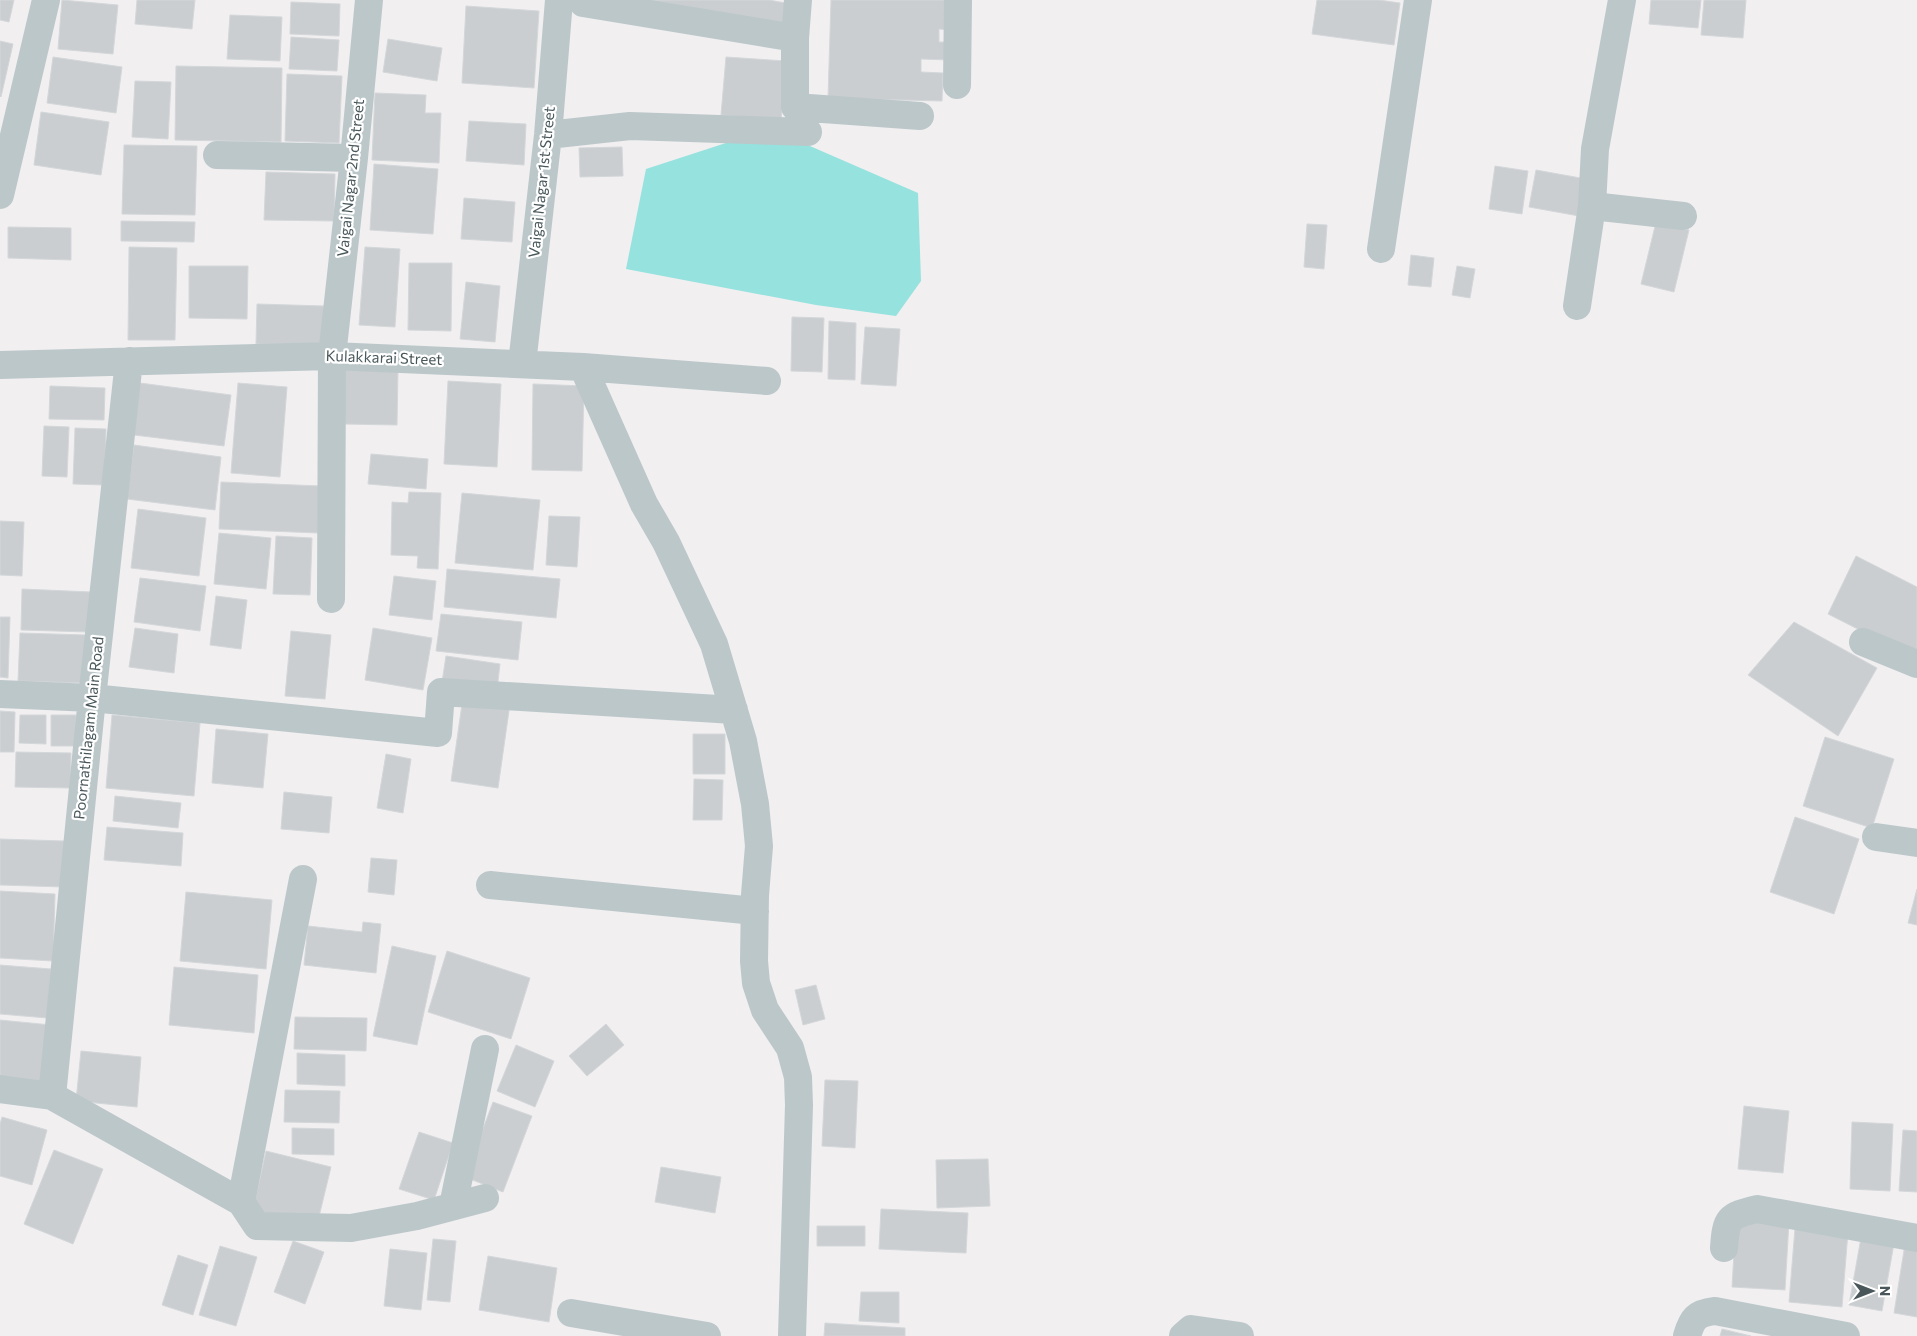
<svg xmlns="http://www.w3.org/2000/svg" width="1917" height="1336" viewBox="0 0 1917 1336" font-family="Commissioner,sans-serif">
<rect width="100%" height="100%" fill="#f1eff0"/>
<!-- water -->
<path fill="#95e2de" d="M729,142L803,143L918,193L921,281L896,316L816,305L626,269L646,169Z"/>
<!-- building -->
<path fill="#caced0" stroke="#d4d7da" d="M0,0H14L9,22L0,20Z
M62,0L118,5L113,54L58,49Z
M137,0H195L192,29L135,24Z
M623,0H769L791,4L788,25Z
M831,0H951L950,30L939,29V42H949V60L921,59V72L943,73L942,101L828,98Z
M1317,0H1379L1400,3L1394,45L1312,34Z
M1651,0H1701L1698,28L1649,24Z
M1704,0H1746L1743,38L1701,35Z
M291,2L340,4L339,36L290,34Z
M466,6L539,11L534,88L462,83Z
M230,15L282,17L280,61L227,59Z
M291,37L339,40L337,71L289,69Z
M388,39L442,48L437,81L383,72Z
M0,41L13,44L1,97L0,96Z
M53,57L122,67L116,113L47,103Z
M726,57L786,61L781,120L721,115Z
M176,66L282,68L281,142L175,140Z
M287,74L342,76L339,143L285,141Z
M135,81L171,82L168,139L132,137Z
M375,93L426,95L425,113H441L439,163L372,160Z
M41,112L109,122L101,175L34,165Z
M469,121L526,124L524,165L466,161Z
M124,145L197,146L195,215L122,214Z
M622,147L623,176L580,177L579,148Z
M374,164L438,169L433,234L370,230Z
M1495,166L1528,171L1522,214L1489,209Z
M1536,170L1586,179L1579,216L1529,207Z
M266,172L335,174L334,221L264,220Z
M464,198L515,202L512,242L461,239Z
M121,221L195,222L194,242L121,241Z
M1656,222L1689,230L1674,292L1641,284Z
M1307,224L1327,225L1324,269L1304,267Z
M8,227L71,228V260L8,258Z
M129,247L177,248L175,340H128Z
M365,247L400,249L395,327L359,325Z
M1411,255L1434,258L1431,287L1408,285Z
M409,263H452L451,331L408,330Z
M189,266H248L247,319L189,318Z
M1457,266L1475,269L1470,298L1452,295Z
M466,282L500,286L495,342L460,339Z
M257,304L324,306L323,345L256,344Z
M792,317L824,318L822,372L791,371Z
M829,321L856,323L855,380L828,379Z
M865,327L900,329L896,386L861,384Z
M345,368L398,369L397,425L344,424Z
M448,381L501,384L497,467L444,464Z
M140,383L231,395L224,446L134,435Z
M238,383L287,387L280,477L231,473Z
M533,384L584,386L582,471L532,470Z
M50,386L105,388L104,420L49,419Z
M44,426L69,427L67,477L42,476Z
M75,428L106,429L104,485L73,484Z
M134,445L221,457L215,510L127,499Z
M371,454L428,459L426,489L368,484Z
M221,482L321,486L318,533L219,529Z
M409,492L441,493L438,569L417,568L418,556L391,555L392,502L408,503Z
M462,493L540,500L533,570L455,563Z
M138,509L206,518L199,576L131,568Z
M549,516L580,517L577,567L546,565Z
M0,521L24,522L22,576L0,575Z
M219,533L271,538L266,589L214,584Z
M276,536L312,538L310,595L273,594Z
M1856,556L1917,587V659L1828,614Z
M447,569L560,579L556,618L444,607Z
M394,576L436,581L432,620L389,615Z
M140,578L206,586L200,631L134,622Z
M22,589L91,592L90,632L21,630Z
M216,596L247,600L241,649L210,645Z
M441,614L522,622L518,660L436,651Z
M0,617H10L8,678L0,677Z
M1794,622L1877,668L1838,736L1748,675Z
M135,628L178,634L174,673L129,667Z
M373,628L432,638L423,690L365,680Z
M291,631L331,635L325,699L285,696Z
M20,633L86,635L84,683L18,681Z
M446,656L500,664L497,690L442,682Z
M463,697L510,704L498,788L451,781Z
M0,711L15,712L14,752H0Z
M20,715H46V744L19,743Z
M51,715H76V746H51Z
M112,715L200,723L194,796L106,788Z
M216,729L268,734L263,788L212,783Z
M693,734H725V774H693Z
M1825,737L1894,759L1872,828L1803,806Z
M16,752L71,753L70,788L15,787Z
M386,754L411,759L403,813L377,808Z
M694,779L723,780L722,820H693Z
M284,792L332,797L329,833L281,829Z
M115,796L181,803L178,828L113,821Z
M1795,817L1859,839L1834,914L1770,892Z
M107,827L183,833L181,866L104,860Z
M0,839L65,841L63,887L0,885Z
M371,858L397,860L394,895L368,892Z
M1917,889V925L1908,923Z
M0,891L55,894L53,961L0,958Z
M186,892L272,900L266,969L180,961Z
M363,922L381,924L376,973L304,965L308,926L362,932Z
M392,946L436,956L417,1045L373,1036Z
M447,951L530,978L511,1039L428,1012Z
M0,965L51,969L47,1018L0,1014Z
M174,967L258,975L254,1033L169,1025Z
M816,985L825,1019L803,1025L795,990Z
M295,1017L367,1018L366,1051L294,1049Z
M0,1020L51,1025L45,1082L0,1078Z
M606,1024L624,1045L587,1076L569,1056Z
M516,1045L554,1061L535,1107L497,1091Z
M81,1051L141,1057L137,1107L76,1101Z
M297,1053L345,1055V1086L297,1084Z
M825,1080L858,1081L855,1148L822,1146Z
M285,1090L340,1091L339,1123L284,1122Z
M493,1102L532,1116L503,1192L465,1177Z
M1744,1106L1789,1111L1783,1173L1738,1169Z
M2,1117L47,1130L32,1185L0,1176V1124Z
M1852,1122L1893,1124L1890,1191L1850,1189Z
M292,1128L334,1129V1155L292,1154Z
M1903,1130L1917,1131V1192L1899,1191Z
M419,1132L453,1143L434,1200L399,1189Z
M54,1150L103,1169L73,1244L24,1224Z
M266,1151L331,1167L317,1225L253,1210Z
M988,1159L990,1206L937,1208L936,1160Z
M661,1167L721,1177L715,1213L655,1202Z
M881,1209L968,1213L966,1253L879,1249Z
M1736,1219L1789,1222L1785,1290L1732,1287Z
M817,1226H865V1246H817Z
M1795,1228L1848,1232L1842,1307L1789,1302Z
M1862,1232L1895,1238L1882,1311L1849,1305Z
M433,1239L456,1241L450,1302L427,1300Z
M293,1241L324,1252L305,1304L274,1292Z
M1905,1244L1917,1246V1317L1894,1313Z
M220,1246L257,1257L236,1326L199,1315Z
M390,1249L427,1253L421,1310L384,1306Z
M178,1255L208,1265L193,1315L162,1305Z
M488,1256L557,1268L549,1322L479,1310Z
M861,1292H899V1323L859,1321Z
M825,1323L905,1328V1336H824Z
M1722,1329L1751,1336H1720Z"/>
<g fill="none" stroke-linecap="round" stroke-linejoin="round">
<!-- minor -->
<path stroke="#bcc7ca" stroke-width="28" d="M583,0V3L795,38
M798,0L795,38V107L920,116
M957,85L958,0
M548,135L630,126L808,132
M217,155L354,158
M0,195L46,0
M1592,206L1683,216
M1381,249L1418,0
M1577,306L1592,206L1595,149L1622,0
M522,364L548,135L559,0
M0,365L332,356L583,367L767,381
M583,367L644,504L666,542L714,644L743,741L755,804L759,846L755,895L754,961L756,983L765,1010L790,1048L798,1077L799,1105L792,1336
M331,599L332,356L354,158L369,0
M1863,642L1917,664
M0,694L92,698L438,733L441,692L734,710
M1876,837L1917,843
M490,885L755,911
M0,1089L52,1096L241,1202L257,1226L351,1228L417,1216L485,1198
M52,1096L92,698L129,361
M241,1202L303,879
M453,1206L485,1049
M1724,1248C1726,1218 1728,1216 1757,1209L1917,1238
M571,1313L707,1336
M1183,1336L1191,1329L1240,1336
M1687,1336C1692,1319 1696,1313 1715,1311L1846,1336"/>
</g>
<g text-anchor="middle" stroke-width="4.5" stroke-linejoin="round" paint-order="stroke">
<!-- street labels -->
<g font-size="15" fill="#49575b" stroke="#fff">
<text transform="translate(351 178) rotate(-84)" y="5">Vaigai Nagar 2nd Street</text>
<text transform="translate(542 182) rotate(-84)" y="5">Vaigai Nagar 1st Street</text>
<text transform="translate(384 358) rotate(2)" y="5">Kulakkarai Street</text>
<text transform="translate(89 728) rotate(-84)" y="5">Poornathilagam Main Road</text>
</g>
</g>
<!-- north arrow -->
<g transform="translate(1872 1291) rotate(90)" stroke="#ffffff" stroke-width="4" paint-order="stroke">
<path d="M0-4L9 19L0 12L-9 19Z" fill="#49575b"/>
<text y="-8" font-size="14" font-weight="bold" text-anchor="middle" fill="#49575b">N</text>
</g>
</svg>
